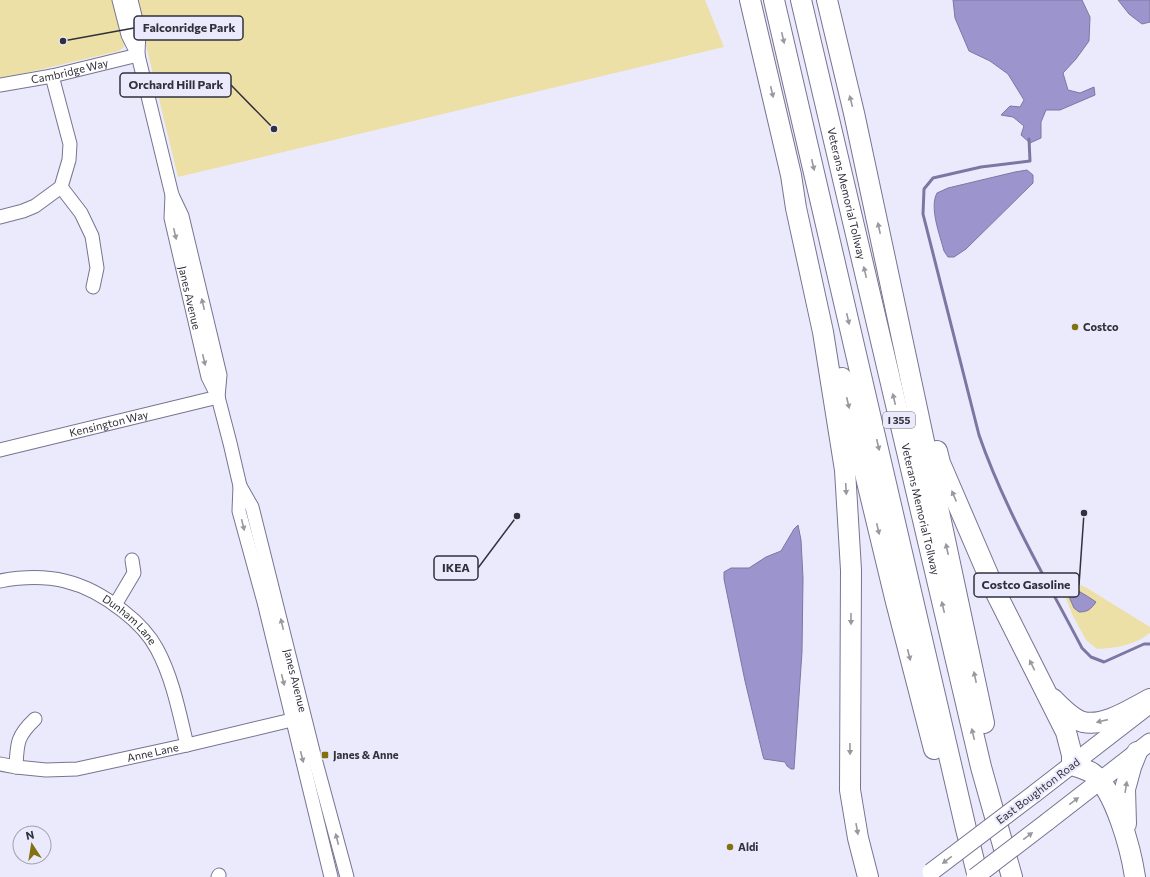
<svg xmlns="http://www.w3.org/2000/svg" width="1150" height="877" viewBox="0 0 1150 877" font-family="Commissioner,sans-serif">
<rect width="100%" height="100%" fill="#ebeafd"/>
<!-- green -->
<path fill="#ece0a6" d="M0,0H116L125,44L123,48L119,51L0,79Z
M135,0H705L724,47L178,177Z
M1056,574L1087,588L1150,627V633C1135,645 1116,648 1097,649L1086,640L1073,616Z"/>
<!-- water -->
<path fill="#9c95cd" stroke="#7c77a2" d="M953,0H1082L1090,17L1089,41L1076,59L1063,73L1068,90L1080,93L1094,87L1095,95L1060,110H1046L1041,122V138L1030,143L1021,135L1024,126L1013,117L1001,115L1010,106L1020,107L1024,100L1008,74L990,61L969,51L955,18Z
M1118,0H1150V22L1142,24L1129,14Z
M1027,170L1033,175V183L966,249L954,257H948L944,251C940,235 929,208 937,193L948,188L1015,172Z
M798,525L801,540L803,578L802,652L794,769H791L787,766L785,762L764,759L763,756L745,681L724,579V572L731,568H749L766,557L781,551L794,529Z
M1062,581C1074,589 1085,594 1096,602C1091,609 1088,612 1079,612L1074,608Z"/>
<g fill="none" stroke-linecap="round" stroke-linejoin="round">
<!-- stream -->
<path stroke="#7c77a2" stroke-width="3" d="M1029,139L1030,161L981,167L933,178L924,189L923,214L979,435C1005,510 1046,579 1082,648L1091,657L1104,662L1144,644H1150"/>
<defs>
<g id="minor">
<path d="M119,0L128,35L138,55L172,195L182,216L220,375L218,397"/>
<path d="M131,0L139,32L138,53"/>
<path id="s1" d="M0,85L52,76L138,55"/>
<path d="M61,187L81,213L92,236L97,268L93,287"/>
<path id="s2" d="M172,195L171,218L208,377L218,397L230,443L240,486L239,511L264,602L331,877"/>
<path d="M0,217L23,211L35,206L61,187L69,160L70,144L52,76"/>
<path id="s3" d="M0,450L218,397"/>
<path id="s4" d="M240,486L252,507L314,755L347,877"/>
<path id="s5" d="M0,581C48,572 84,580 123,611C136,621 149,634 157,649C173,679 179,712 187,745"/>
<path d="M115,605L134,573L132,560"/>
<path id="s6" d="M0,764L16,767L46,770L77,769L187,745L300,718"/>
<path d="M16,767C17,743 17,736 35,719"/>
<path d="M218,877L219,875"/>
</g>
<path id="major" d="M1034,794L1145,708
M1047,822L1150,742"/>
<g id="highway">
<path d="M750,0L791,175L796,208L823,332L845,470L851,570L850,790L858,838L868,877"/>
<path d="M774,0L966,829L978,877"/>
<path id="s7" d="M801,0L981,767L1012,877"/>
<path d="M827,0L854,113L984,723"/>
<path d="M842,378L896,602L934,749"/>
<path d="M937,451L940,463L996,593L1066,732L1072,755V765C1078,767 1086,769 1092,773C1115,789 1131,850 1135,877"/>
<path d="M1053,699C1061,707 1072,719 1083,722C1105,727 1132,708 1150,699"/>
<path d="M1126,824L1125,789L1131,767L1137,752"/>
</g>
</defs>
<!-- minor casing -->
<use href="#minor" stroke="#777490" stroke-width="15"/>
<!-- major casing -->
<use href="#major" stroke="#777490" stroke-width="19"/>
<!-- highway casing -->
<use href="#highway" stroke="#777490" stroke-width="22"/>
<!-- minor -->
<use href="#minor" stroke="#fff" stroke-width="13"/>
<!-- major -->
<use href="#major" stroke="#fff" stroke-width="17"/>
<!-- highway -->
<use href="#highway" stroke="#fff" stroke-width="20"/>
<defs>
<path id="major-bridge" d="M931,872L1034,794
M975,877L1047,822"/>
</defs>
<!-- major-bridge casing -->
<use href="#major-bridge" stroke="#777490" stroke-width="19" stroke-linecap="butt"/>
<!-- major-bridge -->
<use href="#major-bridge" stroke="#fff" stroke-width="17"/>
</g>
<!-- one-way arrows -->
<defs><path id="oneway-solid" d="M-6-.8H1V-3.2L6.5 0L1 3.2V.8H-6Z"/></defs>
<g fill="#98989e">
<use href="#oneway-solid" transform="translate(783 38) rotate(77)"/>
<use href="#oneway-solid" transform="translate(772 92) rotate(77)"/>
<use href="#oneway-solid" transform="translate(851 101) rotate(-104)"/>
<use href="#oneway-solid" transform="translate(813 165) rotate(77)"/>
<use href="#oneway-solid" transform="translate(879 228) rotate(-102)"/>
<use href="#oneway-solid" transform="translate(175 234) rotate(77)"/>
<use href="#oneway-solid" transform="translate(865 272) rotate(-103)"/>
<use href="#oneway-solid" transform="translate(203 304) rotate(-103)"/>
<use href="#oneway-solid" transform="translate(848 319) rotate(77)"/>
<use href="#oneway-solid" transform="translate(204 360) rotate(77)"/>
<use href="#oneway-solid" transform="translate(894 399) rotate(-103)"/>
<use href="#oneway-solid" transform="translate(848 403) rotate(77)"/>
<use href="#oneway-solid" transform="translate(878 445) rotate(77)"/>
<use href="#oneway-solid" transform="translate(846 489) rotate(87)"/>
<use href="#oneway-solid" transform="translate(954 496) rotate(-113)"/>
<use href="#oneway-solid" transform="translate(243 525) rotate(76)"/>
<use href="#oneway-solid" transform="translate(878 529) rotate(77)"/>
<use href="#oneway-solid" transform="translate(947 549) rotate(-102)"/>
<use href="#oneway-solid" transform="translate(943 607) rotate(-103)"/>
<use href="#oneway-solid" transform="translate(851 619) rotate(90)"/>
<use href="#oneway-solid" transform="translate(282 624) rotate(-103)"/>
<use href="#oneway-solid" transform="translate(909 655) rotate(76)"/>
<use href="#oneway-solid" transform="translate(1032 665) rotate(-116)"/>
<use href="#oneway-solid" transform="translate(975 677) rotate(-102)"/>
<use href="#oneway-solid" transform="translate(283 680) rotate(76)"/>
<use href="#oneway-solid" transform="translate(1102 721) rotate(167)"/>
<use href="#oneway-solid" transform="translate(973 734) rotate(-103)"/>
<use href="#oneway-solid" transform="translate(850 749) rotate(89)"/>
<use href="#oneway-solid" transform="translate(302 757) rotate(76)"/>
<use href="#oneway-solid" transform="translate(1126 787) rotate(-81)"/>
<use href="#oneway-solid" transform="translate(1074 801) rotate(-37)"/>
<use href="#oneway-solid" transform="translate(857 829) rotate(80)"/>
<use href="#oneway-solid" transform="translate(1028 836) rotate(-37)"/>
<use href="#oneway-solid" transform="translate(337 839) rotate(-104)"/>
<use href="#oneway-solid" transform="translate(947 860) rotate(143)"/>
</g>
<!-- markers -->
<g fill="#827111" stroke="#ebeafd" stroke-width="1.5">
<circle cx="1075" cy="327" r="4"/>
<rect x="321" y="751" width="8" height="8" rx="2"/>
<circle cx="730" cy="847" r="4"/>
</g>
<g text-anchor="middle" stroke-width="4" stroke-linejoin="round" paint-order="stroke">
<!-- shield labels -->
<rect fill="#ebeafd" stroke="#696876" stroke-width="1" x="883" y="412" width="32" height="16" rx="3"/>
<g font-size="10" font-weight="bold" fill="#31303c">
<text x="899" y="424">I 355</text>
</g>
<!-- street labels -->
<g font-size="11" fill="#31303c" stroke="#ebeafd">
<text dy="4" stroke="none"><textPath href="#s1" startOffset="71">Cambridge Way</textPath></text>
<text dy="4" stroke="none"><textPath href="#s7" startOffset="199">Veterans Memorial Tollway</textPath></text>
<text dy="4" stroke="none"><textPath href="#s2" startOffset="105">Janes Avenue</textPath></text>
<text dy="4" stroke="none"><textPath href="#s3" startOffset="112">Kensington Way</textPath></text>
<text dy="4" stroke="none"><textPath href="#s7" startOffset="523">Veterans Memorial Tollway</textPath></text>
<text dy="4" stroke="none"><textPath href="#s5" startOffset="142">Dunham Lane</textPath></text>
<text dy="4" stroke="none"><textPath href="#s4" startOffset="203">Janes Avenue</textPath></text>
<text dy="4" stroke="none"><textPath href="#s6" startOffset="155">Anne Lane</textPath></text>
<text transform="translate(1038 791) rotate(-37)" y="4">East Boughton Road</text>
</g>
<!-- poi labels -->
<g font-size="11" font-weight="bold" fill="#31303c" stroke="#ebeafd" text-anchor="start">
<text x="1083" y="331">Costco</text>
<text x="333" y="759">Janes &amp; Anne</text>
<text x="738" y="851">Aldi</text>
</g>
</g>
<!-- callouts -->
<path fill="none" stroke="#31303c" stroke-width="1.5" d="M63 41L134 28M274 129L231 85M517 516L478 568M1084 513L1079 585"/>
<g fill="#31303c" stroke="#ebeafd" stroke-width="1.5">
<circle cx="63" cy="41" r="4"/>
<circle cx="274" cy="129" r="4"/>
<circle cx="517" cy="516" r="4"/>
<circle cx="1084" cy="513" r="4"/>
</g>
<g fill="#ebeafd" stroke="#31303c" stroke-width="1.5">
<rect x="134" y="16" width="109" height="24" rx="4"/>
<rect x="120" y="73" width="111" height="24" rx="4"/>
<rect x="434" y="556" width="44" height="24" rx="4"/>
<rect x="974" y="573" width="105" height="24" rx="4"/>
</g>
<g font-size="12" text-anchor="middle" font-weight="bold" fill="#31303c">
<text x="189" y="32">Falconridge Park</text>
<text x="176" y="89">Orchard Hill Park</text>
<text x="456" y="572">IKEA</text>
<text x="1026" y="589">Costco Gasoline</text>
</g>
<!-- north arrow -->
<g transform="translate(32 845) rotate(348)"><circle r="19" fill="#ebeafd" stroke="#a1a0b0"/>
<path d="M0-3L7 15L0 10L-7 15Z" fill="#827111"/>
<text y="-6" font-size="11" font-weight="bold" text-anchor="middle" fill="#31303c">N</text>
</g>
</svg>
